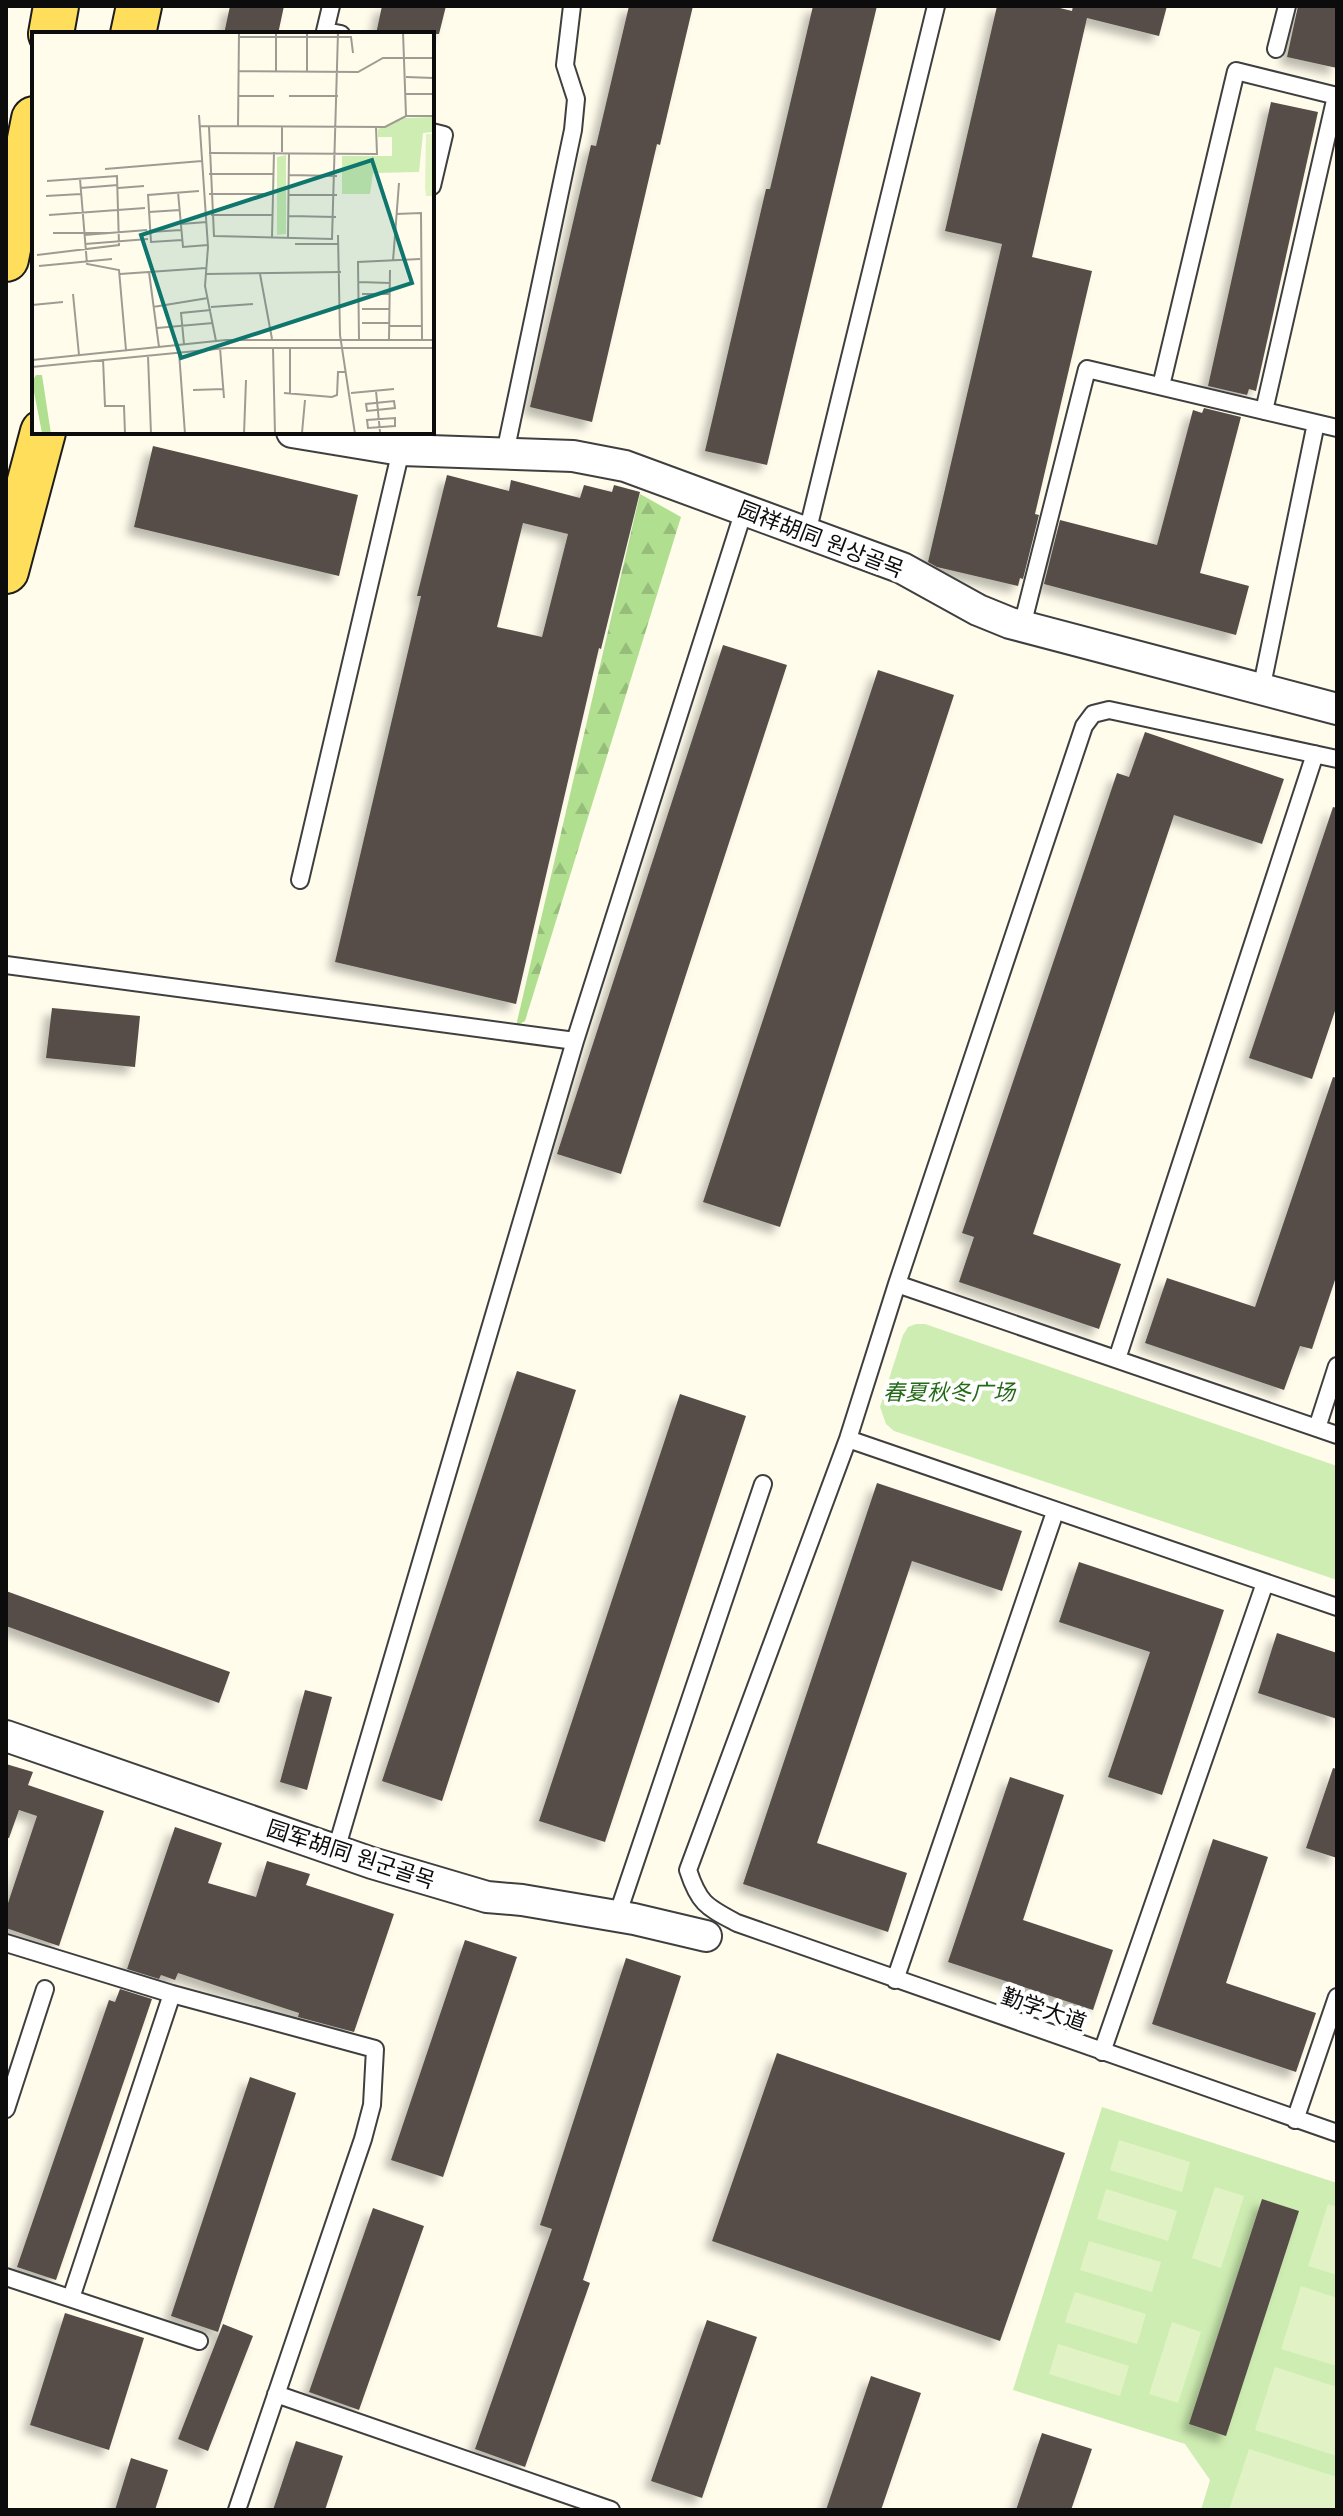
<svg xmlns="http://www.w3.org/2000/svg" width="1343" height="2516" viewBox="0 0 1343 2516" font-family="'Libre Baskerville','Noto Sans SC','Noto Sans KR',serif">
<defs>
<pattern id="forest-firs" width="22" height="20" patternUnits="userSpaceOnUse" patternTransform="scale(2)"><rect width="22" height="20" fill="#b0df8f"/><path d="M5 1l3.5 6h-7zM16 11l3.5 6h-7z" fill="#96be7a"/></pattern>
<filter id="shadow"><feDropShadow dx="-7" dy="7" stdDeviation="4" flood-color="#0004"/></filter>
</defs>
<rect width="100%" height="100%" fill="#fffcec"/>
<!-- forest -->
<path fill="url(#forest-firs)" d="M640,494L681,517L525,1021L516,1026Z"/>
<!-- park -->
<path fill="#ceedb2" d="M916,1324H925L1337,1466V1580L894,1431L886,1424L880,1407L903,1335L908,1327Z
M1102,2107L1337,2183V2510H1201L1210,2480L1185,2444L1013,2390Z"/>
<!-- pitch -->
<path fill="#e1f3c4" d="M1119,2140L1190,2162L1182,2192L1110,2170Z
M1215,2187L1244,2196L1221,2268L1192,2258Z
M1106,2189L1177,2211L1168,2241L1097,2219Z
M1328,2204L1337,2207V2275L1308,2266Z
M1089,2241L1161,2262L1152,2292L1080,2270Z
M1301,2286L1337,2298V2366L1281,2349Z
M1075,2292L1146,2314L1137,2344L1065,2322Z
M1172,2322L1201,2332L1178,2403L1149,2394Z
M1058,2344L1129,2366L1120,2396L1049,2374Z
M1275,2367L1337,2387V2456L1255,2430Z
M1249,2449L1337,2477V2510H1229Z"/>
<!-- building -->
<path fill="#564e48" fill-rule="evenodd" filter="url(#shadow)" d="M230,6H284L278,34H224Z
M382,6H446L439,34H376Z
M629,6H693L660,145L657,144L592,422L530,407L591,145L596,146Z
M813,6H877L767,465L705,451L766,189H770Z
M997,6H1052L1072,11L1073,6H1167L1159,36L1087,18L1032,257L1092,271L1035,514L1039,515L1023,579L1020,578L1018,586L937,567L928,562L1002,244L945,231Z
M1298,6H1337V68L1287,57Z
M1271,102L1318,112L1256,391L1249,389L1247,395L1208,386Z
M1204,408L1241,417L1200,573L1249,586L1236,635L1044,584L1060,520L1157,545L1193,410L1202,413Z
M153,446L358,495L339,576L134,527Z
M447,475L509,491L511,480L580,498L584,485L612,492L614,485L640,492L601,649L599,648L516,1004L335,962L421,596H417ZM523,523L568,534L542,637L497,627Z
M723,645L787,665L621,1174L557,1154Z
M878,670L954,695L780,1227L703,1202Z
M1145,732L1284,779L1262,844L1174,815L1033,1234L1121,1264L1099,1329L959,1282L974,1237L962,1233L1117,773L1129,777Z
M1333,807L1337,808V1005L1312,1079L1249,1058Z
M52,1008L140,1016L135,1067L46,1058Z
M1333,1077L1337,1078V1274L1312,1349L1300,1346L1284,1390L1145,1343L1167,1278L1255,1307Z
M517,1371L576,1390L442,1801L382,1781Z
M680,1394L746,1416L605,1842L539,1821Z
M877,1483L1022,1531L1002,1591L912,1561L817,1843L907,1873L888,1932L743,1884Z
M1079,1562L1224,1610L1162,1795L1108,1777L1150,1652L1059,1622Z
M6,1591L230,1672L219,1703L6,1626Z
M1277,1633L1337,1653V1719L1258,1693Z
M305,1690L332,1697L307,1790L280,1782Z
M6,1764L33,1772L28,1785L104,1811L59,1946L6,1928V1909L37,1816L19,1810L9,1838H6Z
M1333,1768L1337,1769V1858L1306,1848Z
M1010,1777L1064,1795L1023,1920L1113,1950L1093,2010L948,1962Z
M175,1827L222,1843L208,1883L256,1897L267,1861L310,1874L306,1885L394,1914L354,2032L298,2017L299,2013L178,1973L175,1980L161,1975L159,1979L127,1969Z
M1213,1839L1268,1857L1226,1983L1316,2013L1296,2072L1152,2024Z
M465,1940L517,1957L443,2177L391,2160Z
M626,1958L681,1976L583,2280L590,2283L525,2467L475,2449L552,2229L540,2225Z
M120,1989L152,1999L56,2280L17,2267L109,2000L115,2002Z
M777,2053L1065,2153L1000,2341L712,2241Z
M250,2077L296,2093L218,2332L171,2316Z
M1262,2199L1299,2211L1226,2436L1189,2424Z
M373,2208L424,2226L359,2410L309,2392Z
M65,2313L144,2338L109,2450L30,2425Z
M707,2320L757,2337L702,2498L651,2481Z
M223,2324L253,2336L208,2451L178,2439Z
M871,2376L921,2393L881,2510H826Z
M1042,2433L1092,2449L1071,2510H1016Z
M296,2441L343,2456L325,2510H273Z
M131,2458L168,2470L155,2510H115Z"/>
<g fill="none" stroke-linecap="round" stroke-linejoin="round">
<defs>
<path id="lane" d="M331,6L325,31L341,34
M1276,49L1287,6
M432,132L444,135L432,186
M1161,386L1236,71L1337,96
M1264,411L1336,96
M505,453L573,130L576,99L565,65L572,6
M807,533L936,6
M1022,626L1087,369L1337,428
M1261,690L1316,423
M1337,759L1109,710L1093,714L1084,726L897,1284L848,1439L688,1870C699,1904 707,1907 737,1923L1337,2133
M300,880L401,450
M6,965L575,1041
M897,1284L1337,1435
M1117,1359L1315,754
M1317,1428L1337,1366
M848,1439L1337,1607
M336,1850L575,1041L744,510
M617,1916L763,1484
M6,1943L172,1994L375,2049L372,2105L363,2139L237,2510
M895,1980L1055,1512
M1102,2052L1265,1583
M6,2109L45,1989
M1295,2120L1337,1997
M6,2277L199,2341
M71,2298L172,1994
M276,2394L611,2510"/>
<path id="street" d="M292,432L401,450L573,456L625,466L902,568L978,610L1010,623L1337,709
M6,1736L372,1863L487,1897L522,1900L634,1919L706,1936"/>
<path id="primary" d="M51,34L56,6
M133,34L139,6
M6,259L34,119
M6,571L43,432"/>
</defs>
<!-- lane casing -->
<use href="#lane" stroke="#3f3f3f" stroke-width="20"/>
<!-- street casing -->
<use href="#street" stroke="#3f3f3f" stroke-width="34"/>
<!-- primary casing -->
<use href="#primary" stroke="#1d1d1d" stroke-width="48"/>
<!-- lane -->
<use href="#lane" stroke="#fff" stroke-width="16"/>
<!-- street -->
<use href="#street" stroke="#fff" stroke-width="30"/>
<!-- primary -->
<use href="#primary" stroke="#ffde5c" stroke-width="44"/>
</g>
<g text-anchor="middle" stroke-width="8" stroke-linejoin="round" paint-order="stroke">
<!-- street labels -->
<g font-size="22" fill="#0c0c0c" stroke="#fff">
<text transform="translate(821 539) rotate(21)" y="8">园祥胡同 원상골목</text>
<text transform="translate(351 1854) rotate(18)" y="8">园军胡同 원군골목</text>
<text transform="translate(1044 2009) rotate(19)" y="8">勤学大道</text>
</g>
<!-- park labels -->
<g font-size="22" font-style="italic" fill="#256a17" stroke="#fff">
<text x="949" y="1400">春夏秋冬广场</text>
</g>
</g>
<!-- overview -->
<g transform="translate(32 32)">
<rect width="402" height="402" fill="#fffcec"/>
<path d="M4,343H10L19,402L10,401L0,350Z" fill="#b0df8f"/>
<path d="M402,85V100L391,101L387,140L341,141L338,162H310V124H360V105H346V97L371,86ZM254,123V202L245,203V125Z" fill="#ceedb2"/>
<path d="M394,102H402V164H394L393,156Z" fill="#e1f3c4"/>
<path fill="none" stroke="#9e9c92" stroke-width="2" d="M371,0L374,84M207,5H319L321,21M206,39L326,40L351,26H402M244,39V0M275,40V0M374,45L402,46M374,62H402M206,64H242M257,64H306M167,83L176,215L173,254L184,309M168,94L353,95L374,84H402M177,95L182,204L300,207L306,0M206,95L207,0M250,120V94M177,121L345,122L344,95M73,137L170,129M177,142H241M257,143L305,144M48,147L55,232L87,238L94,318M48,156L86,153M86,156L112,154M146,160L151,215L176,213M177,162H241M257,163H305M14,164L49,162M117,180L148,178M364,182L389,181L390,307M17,183L113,176M179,183H241M257,184L304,185M149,192L175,190M118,200L149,198M21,201H81M52,203L115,198M306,203L308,303L323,402M240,205L242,120M256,205L257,121M150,208L119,210L116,163L167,159M53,212L116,207M263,212H307M5,223L87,213L85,144L15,149M361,229L367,151M7,234L80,227M117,240L127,315M88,242L174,236M174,242L309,240M228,242L240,307M327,250L358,251M41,262L47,323M330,262H358M0,273L31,270M121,275L176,266M179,275L221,272M330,277H358M330,291H358M358,294H390M125,296L181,291M327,307L326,230L388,227M357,308L358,238M152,312L149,281L179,278M188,316L192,366M241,316L243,402M147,320L153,402M116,324L119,402M71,327L73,374H92L93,402M0,328L194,308H402M0,335L195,316H402M161,358L192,357M344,359L348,400M252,361L300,365L305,363L306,340H313M258,361V316M319,361L362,357M362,369L363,376L335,379L334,372ZM363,386V394L336,396L335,388ZM256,401H270L273,368M212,402L214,348"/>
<path fill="#0f766e" fill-opacity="0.15" stroke="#0f766e" stroke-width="4" d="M340,128L380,251L149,326L109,203Z"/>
<rect width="402" height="402" fill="none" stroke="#0c0c0c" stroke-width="4"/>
</g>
<!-- border -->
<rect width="1343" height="2516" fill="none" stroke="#0c0c0c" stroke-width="16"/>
</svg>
